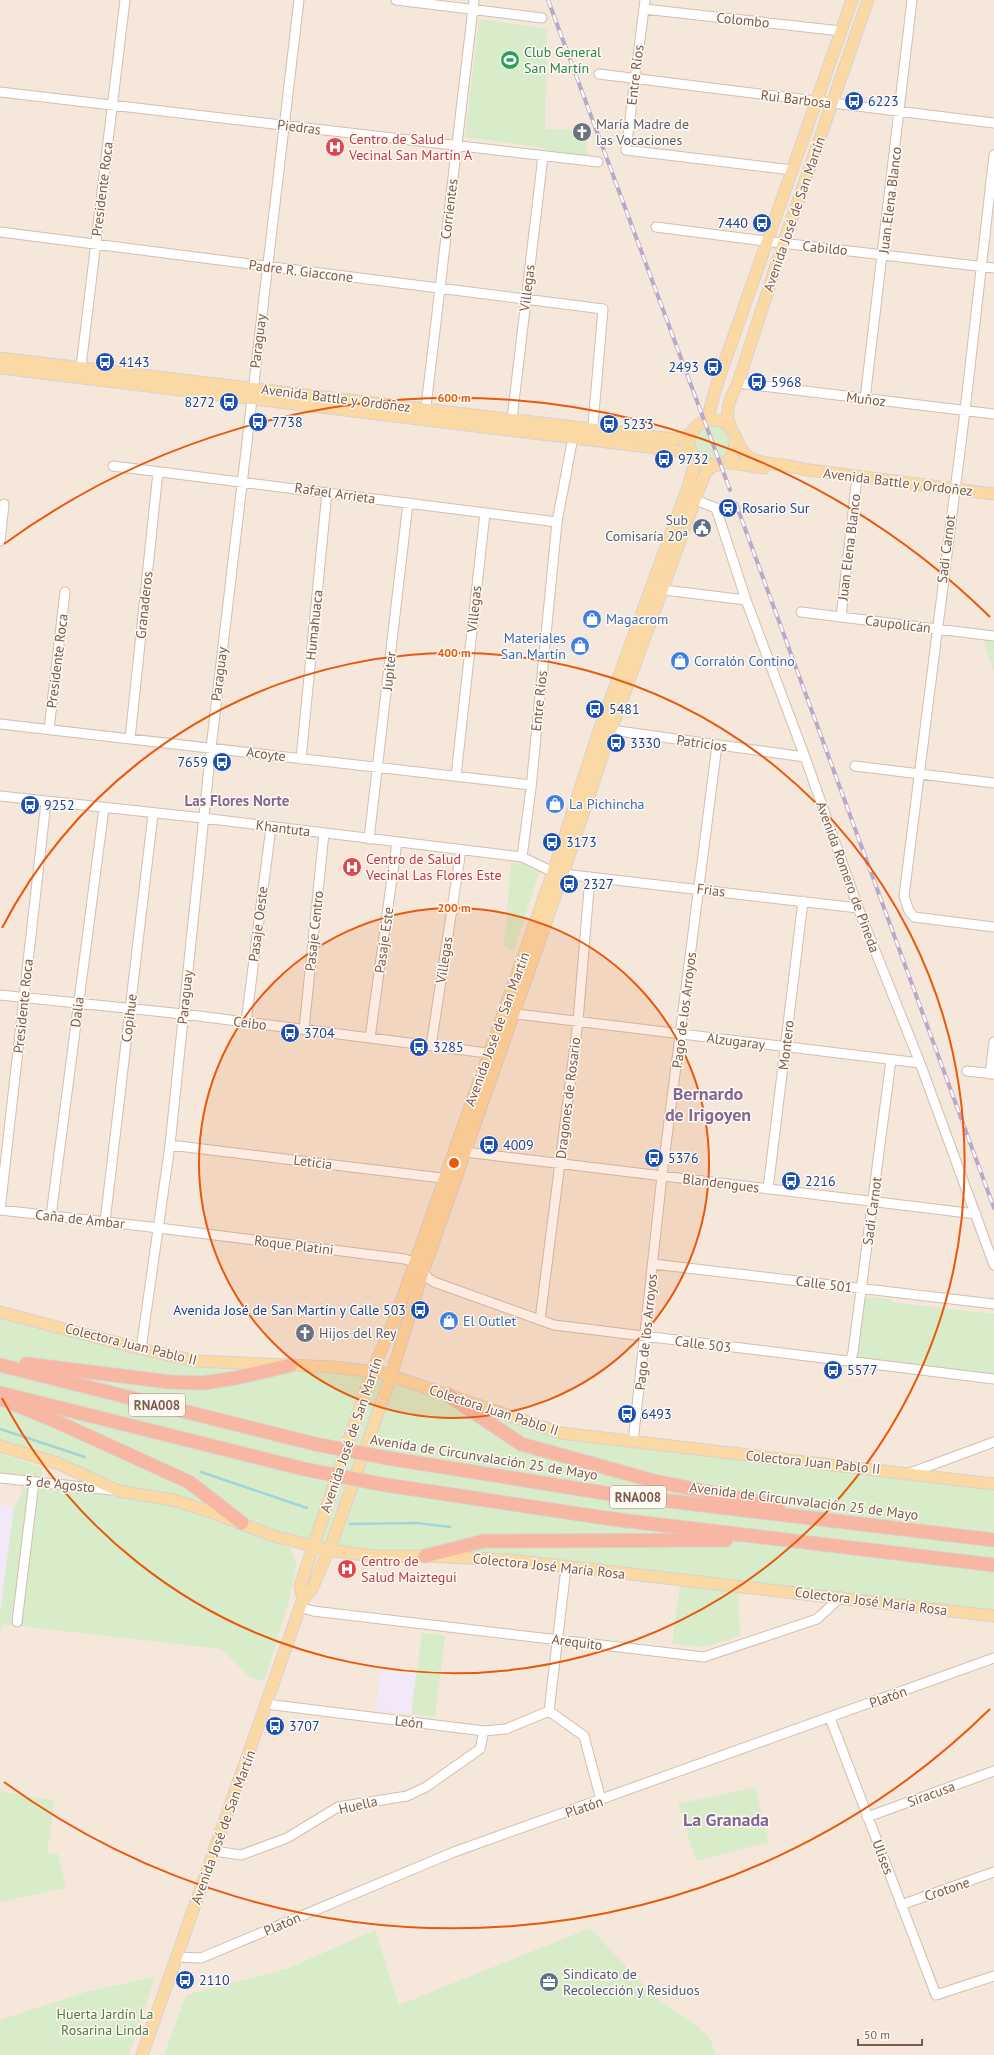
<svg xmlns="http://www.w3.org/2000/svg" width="994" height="2055" viewBox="0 0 994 2055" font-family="'PT Sans',sans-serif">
<rect width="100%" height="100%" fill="#fdf6ec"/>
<!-- residential -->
<path fill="#f5e8da" d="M0,0H994V2055H0Z"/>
<!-- education -->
<path fill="#f3e8fa" d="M0,1505L14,1507L0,1613Z
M381,1670L416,1674L411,1714L376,1710Z"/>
<!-- green -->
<path fill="#d8ecc9" d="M479,19L547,29L545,129H585L588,159L544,153V148L465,137Z
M705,421L731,429L729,459L704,464L690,438Z
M984,640L994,642V671L984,643Z
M511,863L526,864L539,872L514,951L504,946Z
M869,1297L891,1299V1302L994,1314V1374L861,1358L857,1355L864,1299Z
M0,1312L196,1361L372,1371L561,1433L994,1484V1616L672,1578L329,1550L144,1495L0,1446Z
M0,1453L41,1467L43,1470L42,1477L39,1479L0,1476Z
M22,1486L130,1497L185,1508L290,1548L296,1562L295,1572L289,1600L264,1681L250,1677L221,1649L2,1624L0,1633V1613L14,1507L21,1496Z
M680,1586L738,1592L740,1636L703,1647L672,1644Z
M422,1633L445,1636L435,1717L411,1714Z
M755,1787L769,1842L696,1861L678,1804Z
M0,1791L55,1801L47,1853L58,1854L66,1888L0,1902Z
M590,1928L656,1998L696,2025L710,2039L716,2055H164L186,1995L289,1968L375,1930L399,2005Z
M155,1977L129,2055H0V2020L86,1992Z"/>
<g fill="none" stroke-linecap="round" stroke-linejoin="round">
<!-- stream -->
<path stroke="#a5d3da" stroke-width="2.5" d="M0,1429L85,1457
M201,1472L307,1508
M350,1524L416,1523L450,1527"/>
<defs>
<path id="minor" d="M396,0L542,18
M645,0L626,150L792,170
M644,9L841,31
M599,74L994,123
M0,92L598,162
M994,155L965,411L904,896L909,911L914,917L994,927
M656,227L773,242L994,268
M0,232L603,309L592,436
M80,375L125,0
M738,383L994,414
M865,399L912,0
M425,415L474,0
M512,419L543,156
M113,466L557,522
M695,500L716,508L746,600L805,757L860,913L920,1063L994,1265
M0,541L4,504
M656,589L746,600
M801,612L994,636
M841,617L857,477
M0,724L531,785
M49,729L65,592
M604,729L805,757
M130,739L158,472
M301,759L327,492
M855,766L994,783
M456,776L485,513
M0,796L203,818L522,857L553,872L563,874L858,908
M369,839L408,503
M522,857L531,788L557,522L574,432
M0,995L183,1014L495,1054
M509,1013L920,1063
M246,1022L271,827
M304,1029L324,833
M370,1038L397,842
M431,1046L461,850
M967,1071L994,1074
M990,1074L994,1042
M170,1145L450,1179
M465,1152L976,1214
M768,1189L803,901
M0,1210L159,1228L405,1259C421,1264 421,1275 434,1282L554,1325L994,1379
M0,1210L46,802
M51,1216L104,808
M105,1222L153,814
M653,1264L994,1304
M540,1320L578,1021L590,877
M141,1349L170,1145L211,748L299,0
M850,1362L853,1352L891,1060
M633,1442L662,1176L717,745
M910,1473L994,1442
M0,1478L112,1490
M300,1607L313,1611L704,1657L817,1619L841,1597
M17,1622L34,1482
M266,1704L484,1731L506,1729L549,1711
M549,1711L566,1568
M549,1711L584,1736L601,1800
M830,1718L936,1995L994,1976
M867,1817L994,1771
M214,1851L241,1855L287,1838L338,1807L407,1796L426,1787L480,1749L484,1731
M901,1905L994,1872
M176,1957L201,1958L454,1852L994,1658"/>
<path id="major" d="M0,358L674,439L686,437L694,430
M0,368L672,450L693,455
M707,420L717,384L852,0
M731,429C724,409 729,401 738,383L783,244L868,0
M735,439C736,491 664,454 698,425C707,417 724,418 731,429C739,440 739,454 754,460C769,465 787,464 802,469L994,494
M725,462L764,468
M0,1312L141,1349L196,1361L333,1367L383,1373L561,1433L994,1484
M0,1446L57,1463L119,1491L173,1500L208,1511L274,1536L329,1550L373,1556H425L510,1560L994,1616
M303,1599L300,1586L372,1371L396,1316L553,872L600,728L689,484L696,458
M142,2055L303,1599L312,1589L334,1537L391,1376L423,1272L563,874L611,730L699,489L706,472L714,465"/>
<path id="highway" d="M26,1364L170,1382L203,1383L236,1378L291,1365
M0,1365L315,1444
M0,1393L304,1469
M448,1395L521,1444L654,1481L778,1506
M4,1400L53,1420L189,1482L242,1523
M387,1458L611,1494L994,1540
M380,1484L612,1519L994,1565
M425,1556L484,1541L726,1540"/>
</defs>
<!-- minor casing -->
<use href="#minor" stroke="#d1beb0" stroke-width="11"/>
<!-- major casing -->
<use href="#major" stroke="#dad1cd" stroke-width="13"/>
<!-- highway casing -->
<use href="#highway" stroke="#dad1cd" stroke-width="15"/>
<!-- minor -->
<use href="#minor" stroke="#fff" stroke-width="9"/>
<!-- major -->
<use href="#major" stroke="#fbd9a5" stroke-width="11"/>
<!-- highway -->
<use href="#highway" stroke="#f7b7a3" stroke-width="13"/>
<defs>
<path id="rail" d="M548,0L730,490
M736,504L994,1208"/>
</defs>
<!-- rail casing -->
<use href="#rail" stroke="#b9a8c9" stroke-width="4"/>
<!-- rail -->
<use href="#rail" stroke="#fffaf3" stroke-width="2.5" stroke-dasharray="8" stroke-linecap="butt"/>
<defs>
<path id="highway-bridge" d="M315,1444L387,1458
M304,1469L380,1484"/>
</defs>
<!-- highway-bridge casing -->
<use href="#highway-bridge" stroke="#dad1cd" stroke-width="15" stroke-linecap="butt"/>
<!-- highway-bridge -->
<use href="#highway-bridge" stroke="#f7b7a3" stroke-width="13"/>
</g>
<!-- distance rings -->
<circle cx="454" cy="1163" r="255" fill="#e8590c" fill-opacity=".12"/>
<g fill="none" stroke="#e8590c" stroke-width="2">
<circle cx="454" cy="1163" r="255"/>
<path d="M2 928A510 510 0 1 1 2 1398"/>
<path d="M990 1709A765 765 0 0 1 4 1782M4 544A765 765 0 0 1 990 617"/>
</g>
<!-- icons -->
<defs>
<symbol id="stadium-disc" viewBox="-11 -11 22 22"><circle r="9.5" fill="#2e9e5b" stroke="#fffaf3"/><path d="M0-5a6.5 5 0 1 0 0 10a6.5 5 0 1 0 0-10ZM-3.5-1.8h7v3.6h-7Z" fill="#fff"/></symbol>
<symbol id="bus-disc" viewBox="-11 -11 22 22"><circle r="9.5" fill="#1a4fb4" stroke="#fffaf3"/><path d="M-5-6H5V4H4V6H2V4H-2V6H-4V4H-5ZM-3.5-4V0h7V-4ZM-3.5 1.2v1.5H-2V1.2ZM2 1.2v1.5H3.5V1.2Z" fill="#fff"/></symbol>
<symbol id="church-disc" viewBox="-11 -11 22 22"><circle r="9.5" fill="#6b7280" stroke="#fffaf3"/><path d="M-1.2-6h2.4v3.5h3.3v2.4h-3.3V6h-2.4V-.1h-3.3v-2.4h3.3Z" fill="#fff"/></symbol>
<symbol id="hospital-disc" viewBox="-11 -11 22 22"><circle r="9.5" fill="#e0444e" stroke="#fffaf3"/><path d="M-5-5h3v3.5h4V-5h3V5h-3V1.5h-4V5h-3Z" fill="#fff"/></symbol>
<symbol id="station-disc" viewBox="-11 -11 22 22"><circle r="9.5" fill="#1a4fb4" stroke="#fffaf3"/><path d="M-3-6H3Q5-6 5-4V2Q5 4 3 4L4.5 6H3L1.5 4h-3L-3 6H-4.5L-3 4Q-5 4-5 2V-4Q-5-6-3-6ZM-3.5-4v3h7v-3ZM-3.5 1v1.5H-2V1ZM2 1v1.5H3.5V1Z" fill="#fff"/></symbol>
<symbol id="civic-disc" viewBox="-11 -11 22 22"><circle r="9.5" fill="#5c6f8a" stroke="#fffaf3"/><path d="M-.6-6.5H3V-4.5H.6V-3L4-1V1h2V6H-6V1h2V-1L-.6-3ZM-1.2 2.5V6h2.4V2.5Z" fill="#fff"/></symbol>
<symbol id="shop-disc" viewBox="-11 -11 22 22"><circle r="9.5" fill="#3f7fe0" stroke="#fffaf3"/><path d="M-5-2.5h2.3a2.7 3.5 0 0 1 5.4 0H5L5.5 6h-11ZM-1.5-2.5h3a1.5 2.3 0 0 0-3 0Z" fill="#fff"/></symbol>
<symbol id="office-disc" viewBox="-11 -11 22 22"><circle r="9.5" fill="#5c6f8a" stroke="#fffaf3"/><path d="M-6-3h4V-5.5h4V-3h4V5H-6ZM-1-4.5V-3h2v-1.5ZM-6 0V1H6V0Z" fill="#fff"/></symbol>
</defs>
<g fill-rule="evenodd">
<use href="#stadium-disc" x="499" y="49" width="22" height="22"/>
<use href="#bus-disc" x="843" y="90" width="22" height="22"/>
<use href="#church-disc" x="571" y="121" width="22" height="22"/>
<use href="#hospital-disc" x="324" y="136" width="22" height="22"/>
<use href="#bus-disc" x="751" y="212" width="22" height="22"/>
<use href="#bus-disc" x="94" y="351" width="22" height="22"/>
<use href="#bus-disc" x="702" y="356" width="22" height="22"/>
<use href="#bus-disc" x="746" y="371" width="22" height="22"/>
<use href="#bus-disc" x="218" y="391" width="22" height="22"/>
<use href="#bus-disc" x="247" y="411" width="22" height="22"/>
<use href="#bus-disc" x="598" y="413" width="22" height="22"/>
<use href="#bus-disc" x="653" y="448" width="22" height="22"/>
<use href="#station-disc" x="717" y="497" width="22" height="22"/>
<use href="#civic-disc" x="691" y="517" width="22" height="22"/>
<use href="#shop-disc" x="581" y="608" width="22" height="22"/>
<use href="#shop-disc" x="569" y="635" width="22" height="22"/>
<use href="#shop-disc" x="669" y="650" width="22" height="22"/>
<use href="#bus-disc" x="584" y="698" width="22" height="22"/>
<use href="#bus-disc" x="605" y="732" width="22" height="22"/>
<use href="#bus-disc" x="211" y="751" width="22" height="22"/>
<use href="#shop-disc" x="544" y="793" width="22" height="22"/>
<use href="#bus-disc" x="19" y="794" width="22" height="22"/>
<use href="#bus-disc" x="541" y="831" width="22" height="22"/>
<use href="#hospital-disc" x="341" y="856" width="22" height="22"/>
<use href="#bus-disc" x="558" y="873" width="22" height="22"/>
<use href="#bus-disc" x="279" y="1022" width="22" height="22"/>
<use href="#bus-disc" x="408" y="1036" width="22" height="22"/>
<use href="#bus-disc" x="478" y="1134" width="22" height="22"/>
<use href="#bus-disc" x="643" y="1147" width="22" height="22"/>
<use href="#bus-disc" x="780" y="1170" width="22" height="22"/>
<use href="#bus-disc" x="409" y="1299" width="22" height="22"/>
<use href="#shop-disc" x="438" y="1310" width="22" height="22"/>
<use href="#church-disc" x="294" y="1322" width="22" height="22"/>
<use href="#bus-disc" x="822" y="1359" width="22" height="22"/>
<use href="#bus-disc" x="616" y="1403" width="22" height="22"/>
<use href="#hospital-disc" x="336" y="1558" width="22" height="22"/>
<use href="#bus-disc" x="264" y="1715" width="22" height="22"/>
<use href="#bus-disc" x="174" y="1969" width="22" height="22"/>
<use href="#office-disc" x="538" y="1971" width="22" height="22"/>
</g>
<g text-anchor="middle" stroke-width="3" stroke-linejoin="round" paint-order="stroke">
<!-- shield labels -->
<g fill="#fffaf3" stroke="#a28b7f" stroke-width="1">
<rect x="129" y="1394" width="56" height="22" rx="3"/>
<rect x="610" y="1486" width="56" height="22" rx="3"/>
</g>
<g font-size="13" font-weight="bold" fill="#7a5c4d">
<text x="157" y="1410">RNA008</text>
<text x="638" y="1502">RNA008</text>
</g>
<!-- street labels -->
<g font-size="14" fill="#7a5c4d" stroke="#fffaf3">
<text transform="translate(743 20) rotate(6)" y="5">Colombo</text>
<text transform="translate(635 75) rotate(-83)" y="5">Entre Ríos</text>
<text transform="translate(796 99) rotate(7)" y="5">Rui Barbosa</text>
<text transform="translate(299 127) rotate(7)" y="5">Piedras</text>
<text transform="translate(102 189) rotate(-83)" y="5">Presidente Roca</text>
<text transform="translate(890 200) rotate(-83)" y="5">Juan Elena Blanco</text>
<text transform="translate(449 209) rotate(-83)" y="5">Corrientes</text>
<text transform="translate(794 214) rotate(-71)" y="5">Avenida José de San Martín</text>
<text transform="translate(825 248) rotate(6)" y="5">Cabildo</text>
<text transform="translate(301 271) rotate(7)" y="5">Padre R. Giaccone</text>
<text transform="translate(527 288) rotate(-83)" y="5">Villegas</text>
<text transform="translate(258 341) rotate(-83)" y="5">Paraguay</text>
<text transform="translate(336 398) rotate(7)" y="5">Avenida Battle y Ordoñez</text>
<text transform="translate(866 399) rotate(7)" y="5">Muñoz</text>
<text transform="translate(898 482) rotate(7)" y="5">Avenida Battle y Ordoñez</text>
<text transform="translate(335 493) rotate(8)" y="5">Rafael Arrieta</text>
<text transform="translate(849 547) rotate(-83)" y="5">Juan Elena Blanco</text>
<text transform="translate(946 549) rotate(-83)" y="5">Sadi Carnot</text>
<text transform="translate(144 605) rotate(-84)" y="5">Granaderos</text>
<text transform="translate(474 609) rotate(-84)" y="5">Villegas</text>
<text transform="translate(898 624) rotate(7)" y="5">Caupolicán</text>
<text transform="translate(314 625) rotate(-84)" y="5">Humahuaca</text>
<text transform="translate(57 661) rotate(-83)" y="5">Presidente Roca</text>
<text transform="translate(389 671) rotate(-84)" y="5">Jupiter</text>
<text transform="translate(219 674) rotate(-83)" y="5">Paraguay</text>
<text transform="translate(539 701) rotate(-84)" y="5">Entre Ríos</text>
<text transform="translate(702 743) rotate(8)" y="5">Patricios</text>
<text transform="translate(266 754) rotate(7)" y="5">Acoyte</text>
<text transform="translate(283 828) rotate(7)" y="5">Khantuta</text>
<text transform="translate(848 877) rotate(70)" y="5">Avenida Romero de Pineda</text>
<text transform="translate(711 890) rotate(7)" y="5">Frias</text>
<text transform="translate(258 924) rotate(-83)" y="5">Pasaje Oeste</text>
<text transform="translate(314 931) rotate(-84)" y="5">Pasaje Centro</text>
<text transform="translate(384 940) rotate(-82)" y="5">Pasaje Este</text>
<text transform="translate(444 960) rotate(-81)" y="5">Villegas</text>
<text transform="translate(185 997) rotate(-84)" y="5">Paraguay</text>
<text transform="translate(23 1006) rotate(-84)" y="5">Presidente Roca</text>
<text transform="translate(684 1010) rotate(-83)" y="5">Pago de los Arroyos</text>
<text transform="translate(77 1012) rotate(-83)" y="5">Dalia</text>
<text transform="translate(129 1018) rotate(-83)" y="5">Copihue</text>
<text transform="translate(250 1023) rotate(7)" y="5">Ceibo</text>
<text transform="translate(497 1029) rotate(-70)" y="5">Avenida José de San Martín</text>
<text transform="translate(736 1041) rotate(7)" y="5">Alzugaray</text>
<text transform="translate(786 1045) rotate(-83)" y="5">Montero</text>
<text transform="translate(568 1098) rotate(-83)" y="5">Dragones de Rosario</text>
<text transform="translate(313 1162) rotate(7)" y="5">Leticia</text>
<text transform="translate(721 1183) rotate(7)" y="5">Blandengues</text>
<text transform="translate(872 1211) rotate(-82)" y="5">Sadi Carnot</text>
<text transform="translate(80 1219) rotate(6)" y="5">Caña de Ambar</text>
<text transform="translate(294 1245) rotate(7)" y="5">Roque Platini</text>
<text transform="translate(824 1284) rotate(7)" y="5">Calle 501</text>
<text transform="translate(646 1332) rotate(-84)" y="5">Pago de los Arroyos</text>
<text transform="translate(131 1344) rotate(14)" y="5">Colectora Juan Pablo II</text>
<text transform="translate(703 1344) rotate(7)" y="5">Calle 503</text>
<text transform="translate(494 1410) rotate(18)" y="5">Colectora Juan Pablo II</text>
<text transform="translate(351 1435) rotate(-71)" y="5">Avenida José de San Martín</text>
<text transform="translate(484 1457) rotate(9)" y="5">Avenida de Circunvalación 25 de Mayo</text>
<text transform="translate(813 1462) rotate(6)" y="5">Colectora Juan Pablo II</text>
<text transform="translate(60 1484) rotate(6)" y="5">5 de Agosto</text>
<text transform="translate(804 1501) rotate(7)" y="5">Avenida de Circunvalación 25 de Mayo</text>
<text transform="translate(549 1566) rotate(6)" y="5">Colectora José María Rosa</text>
<text transform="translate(871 1601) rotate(7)" y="5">Colectora José María Rosa</text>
<text transform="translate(577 1642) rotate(7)" y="5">Arequito</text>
<text transform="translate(888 1697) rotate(-20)" y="5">Platón</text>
<text transform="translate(409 1722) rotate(7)" y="5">León</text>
<text transform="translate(931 1794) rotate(-20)" y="5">Siracusa</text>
<text transform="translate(358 1805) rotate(-13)" y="5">Huella</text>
<text transform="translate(584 1807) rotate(-19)" y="5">Platón</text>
<text transform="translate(223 1827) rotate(-70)" y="5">Avenida José de San Martín</text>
<text transform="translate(883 1857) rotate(69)" y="5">Ulises</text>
<text transform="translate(947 1889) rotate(-19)" y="5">Crotone</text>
<text transform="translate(282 1924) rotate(-23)" y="5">Platón</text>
</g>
<!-- leisure labels -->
<g font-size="14" fill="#27864d" stroke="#fffaf3" text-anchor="start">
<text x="524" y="57">Club General<tspan x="524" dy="16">San Martín</tspan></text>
</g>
<!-- transit labels -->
<g font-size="14" fill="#164399" stroke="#fffaf3" text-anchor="start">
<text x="868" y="106">6223</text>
<text x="748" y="228" text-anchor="end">7440</text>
<text x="119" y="367">4143</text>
<text x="699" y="372" text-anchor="end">2493</text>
<text x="771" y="387">5968</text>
<text x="215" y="407" text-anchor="end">8272</text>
<text x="272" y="427">7738</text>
<text x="623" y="429">5233</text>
<text x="678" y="464">9732</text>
<text x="742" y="513">Rosario Sur</text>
<text x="609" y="714">5481</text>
<text x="630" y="748">3330</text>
<text x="208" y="767" text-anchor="end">7659</text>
<text x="44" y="810">9252</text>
<text x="566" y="847">3173</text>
<text x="583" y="889">2327</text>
<text x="304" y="1038">3704</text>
<text x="433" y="1052">3285</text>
<text x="503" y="1150">4009</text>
<text x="668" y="1163">5376</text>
<text x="805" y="1186">2216</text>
<text x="406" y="1315" text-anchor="end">Avenida José de San Martín y Calle 503</text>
<text x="847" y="1375">5577</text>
<text x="641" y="1419">6493</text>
<text x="289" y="1731">3707</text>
<text x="199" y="1985">2110</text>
</g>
<!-- worship labels -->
<g font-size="14" fill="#5b616d" stroke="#fffaf3" text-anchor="start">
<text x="596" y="129">María Madre de<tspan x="596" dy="16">las Vocaciones</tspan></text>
<text x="319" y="1338">Hijos del Rey</text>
</g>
<!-- health labels -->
<g font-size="14" fill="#be3a42" stroke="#fffaf3" text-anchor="start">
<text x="349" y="144">Centro de Salud<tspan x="349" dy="16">Vecinal San Martín A</tspan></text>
<text x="366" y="864">Centro de Salud<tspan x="366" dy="16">Vecinal Las Flores Este</tspan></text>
<text x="361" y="1566">Centro de<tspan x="361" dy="16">Salud Maiztegui</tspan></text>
</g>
<!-- service labels -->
<g font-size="14" fill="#4e5e75" stroke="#fffaf3" text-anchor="end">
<text x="688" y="525">Sub<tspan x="688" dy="16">Comisaría 20ª</tspan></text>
<text x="563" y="1979" text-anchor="start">Sindicato de<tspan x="563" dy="16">Recolección y Residuos</tspan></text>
</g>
<!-- shop labels -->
<g font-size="14" fill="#366cbe" stroke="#fffaf3" text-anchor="start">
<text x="606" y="624">Magacrom</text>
<text x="566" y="643" text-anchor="end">Materiales<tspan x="566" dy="16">San Martín</tspan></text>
<text x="694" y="666">Corralón Contino</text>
<text x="569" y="809">La Pichincha</text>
<text x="463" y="1326">El Outlet</text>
</g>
<!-- park labels -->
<g font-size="14" fill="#537a41" stroke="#fffaf3">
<text x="105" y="2019">Huerta Jardín La<tspan x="105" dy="16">Rosarina Linda</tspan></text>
</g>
<!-- neighbourhood labels -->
<g font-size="15" font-weight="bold" fill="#846695" stroke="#fffaf3">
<text x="237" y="806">Las Flores Norte</text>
</g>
<!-- district labels -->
<g font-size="18" font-weight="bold" fill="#846695" stroke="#fffaf3">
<text x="708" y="1100">Bernardo<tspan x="708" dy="21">de Irigoyen</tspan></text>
<text x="726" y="1826">La Granada</text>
</g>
</g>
<circle cx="454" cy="1163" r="6" fill="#e8590c" stroke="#fffaf3" stroke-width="2"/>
<g font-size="12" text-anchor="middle" font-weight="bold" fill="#e8590c" stroke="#fffaf3" stroke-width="3" stroke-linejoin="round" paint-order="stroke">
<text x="454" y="402">600 m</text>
<text x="454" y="657">400 m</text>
<text x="454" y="912">200 m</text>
</g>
<!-- scale -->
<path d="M858 2039v6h64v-6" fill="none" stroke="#7a5c4d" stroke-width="2"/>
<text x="864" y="2039" font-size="12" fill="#7a5c4d" stroke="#fffaf3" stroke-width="3" paint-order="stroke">50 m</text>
</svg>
